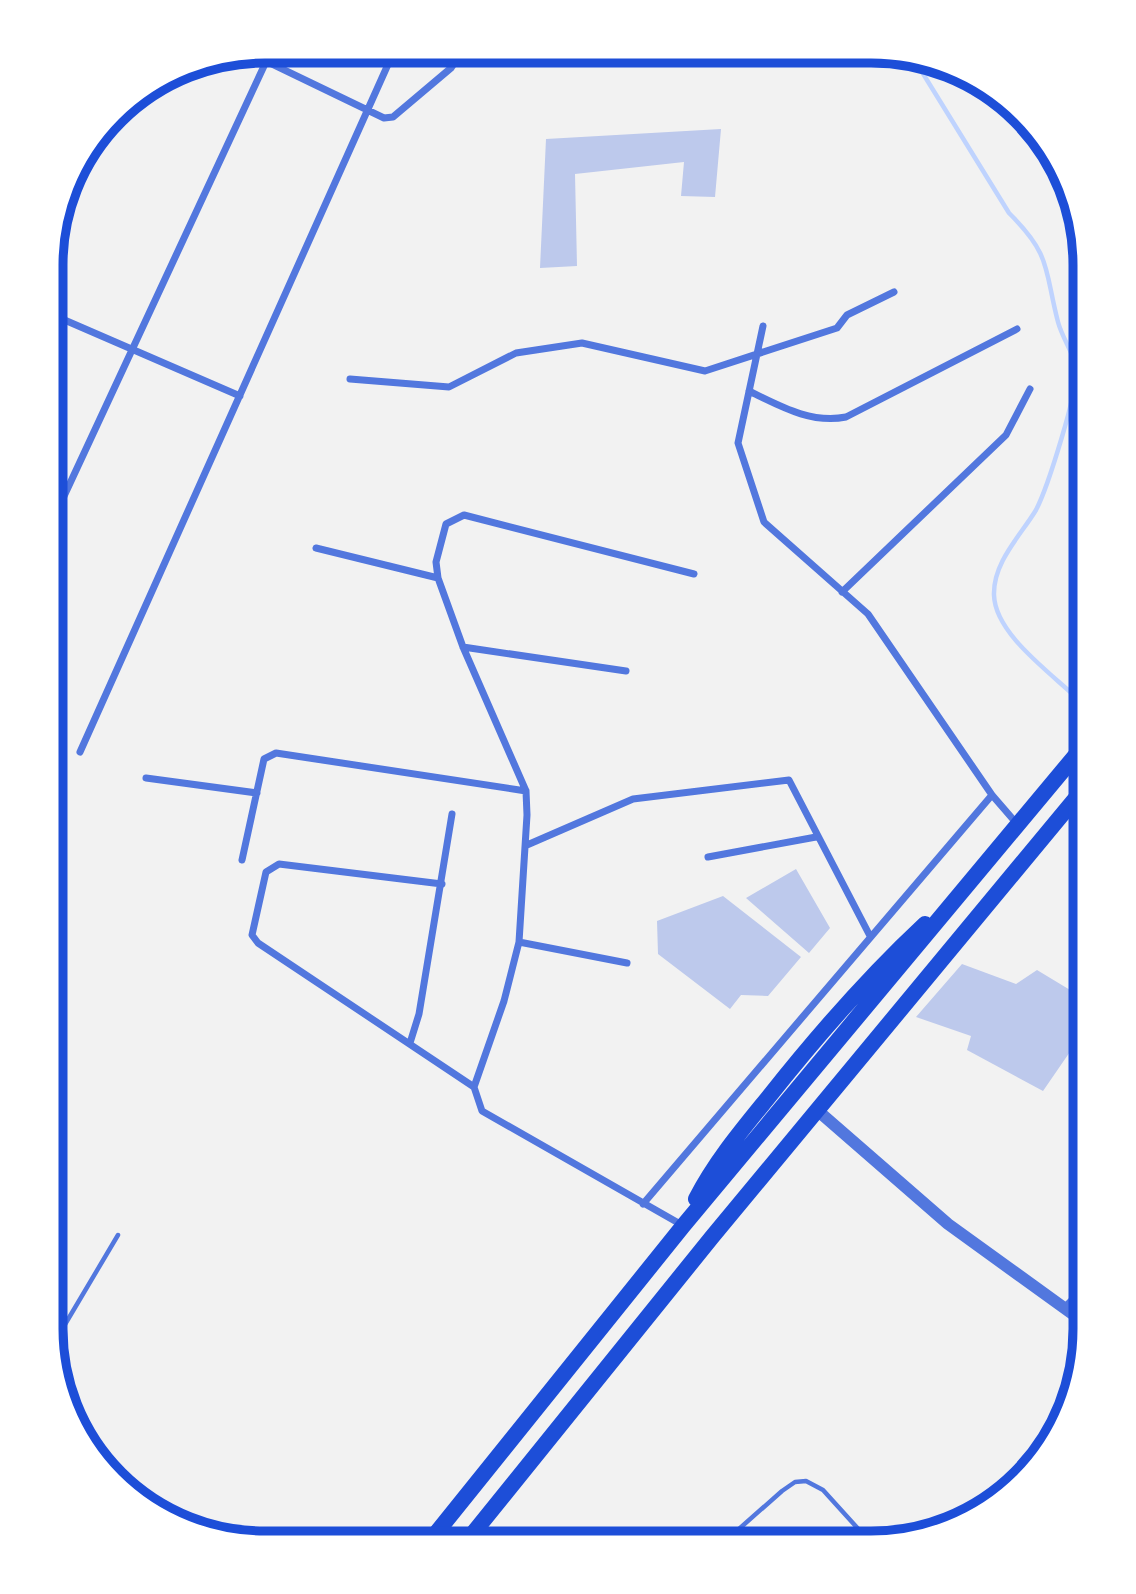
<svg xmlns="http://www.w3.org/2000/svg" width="1136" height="1594" viewBox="0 0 1136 1594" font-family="'PT Sans Narrow',sans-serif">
<rect width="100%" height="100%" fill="#f2f2f2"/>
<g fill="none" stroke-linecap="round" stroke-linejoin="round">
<!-- stream -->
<path stroke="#bfd3fe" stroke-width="4.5" d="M914,59L1009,213C1052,256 1044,268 1058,322C1062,337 1072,351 1076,366C1080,387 1047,489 1036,510C1021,535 993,562 994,595C995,636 1057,677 1083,704"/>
</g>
<!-- building -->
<path fill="#bdc9ec" d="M721,129L715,197L681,196L684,162L575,174L577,266L540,268L546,139Z
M796,869L830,928L809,953L746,898Z
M723,896L801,957L768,996L741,995L730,1009L658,954L657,921Z
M962,964L1016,984L1037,970L1085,999V1030L1043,1091L967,1050L971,1036L916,1017Z"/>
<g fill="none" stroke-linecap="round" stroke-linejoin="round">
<!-- service -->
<path stroke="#5277de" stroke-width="4.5" d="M54,1343L118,1235
M723,1543L782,1491L795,1482L806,1481L823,1490L871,1543"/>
<!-- minor -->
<path stroke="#5277de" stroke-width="7" d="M249,53L384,118L393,117L451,68L462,51
M1021,118L1038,146L1062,169
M61,211L95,139
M53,315L240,396
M763,326L738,443L764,522L868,614L992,795L1018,825
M350,379L449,387L516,353L582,343L705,371L837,328L847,315L894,292
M749,391C780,406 811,424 846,417L1017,329
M52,522L271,51
M316,548L438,578
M842,592L1006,435L1030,389
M463,647L626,671
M80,752L394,51
M146,778L257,793
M527,845L633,799L789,780L870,936
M708,857L816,837
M242,860L264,759L276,753L526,791
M442,884L279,864L266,872L252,935L258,943L474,1087
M519,942L627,963
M410,1043L419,1014L452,814
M643,1204L992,795
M682,1225L482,1111L474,1087L504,1001L519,942L527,815L526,791L463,647L438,578L436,562L446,524L464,515L694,574
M1064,1308L1085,1287"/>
<!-- tertiary -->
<path stroke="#5277de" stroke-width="12" d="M817,1110L948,1224L1085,1323"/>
<!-- trunk -->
<path stroke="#1d4ed8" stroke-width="16" d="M696,1199C715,1162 741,1131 767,1099C816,1037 867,978 925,924
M429,1542L683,1226L1085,744
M466,1542L712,1237L1085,787"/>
</g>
<!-- crop -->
<path d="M0 0H1136V1594H0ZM265 63H871A202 202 0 0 1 1073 265V1329A202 202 0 0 1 871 1531H265A202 202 0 0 1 63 1329V265A202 202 0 0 1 265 63Z" fill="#fff" fill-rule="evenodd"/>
<path fill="none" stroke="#1d4ed8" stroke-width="9" d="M265 63H871A202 202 0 0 1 1073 265V1329A202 202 0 0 1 871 1531H265A202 202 0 0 1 63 1329V265A202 202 0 0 1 265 63Z"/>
</svg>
